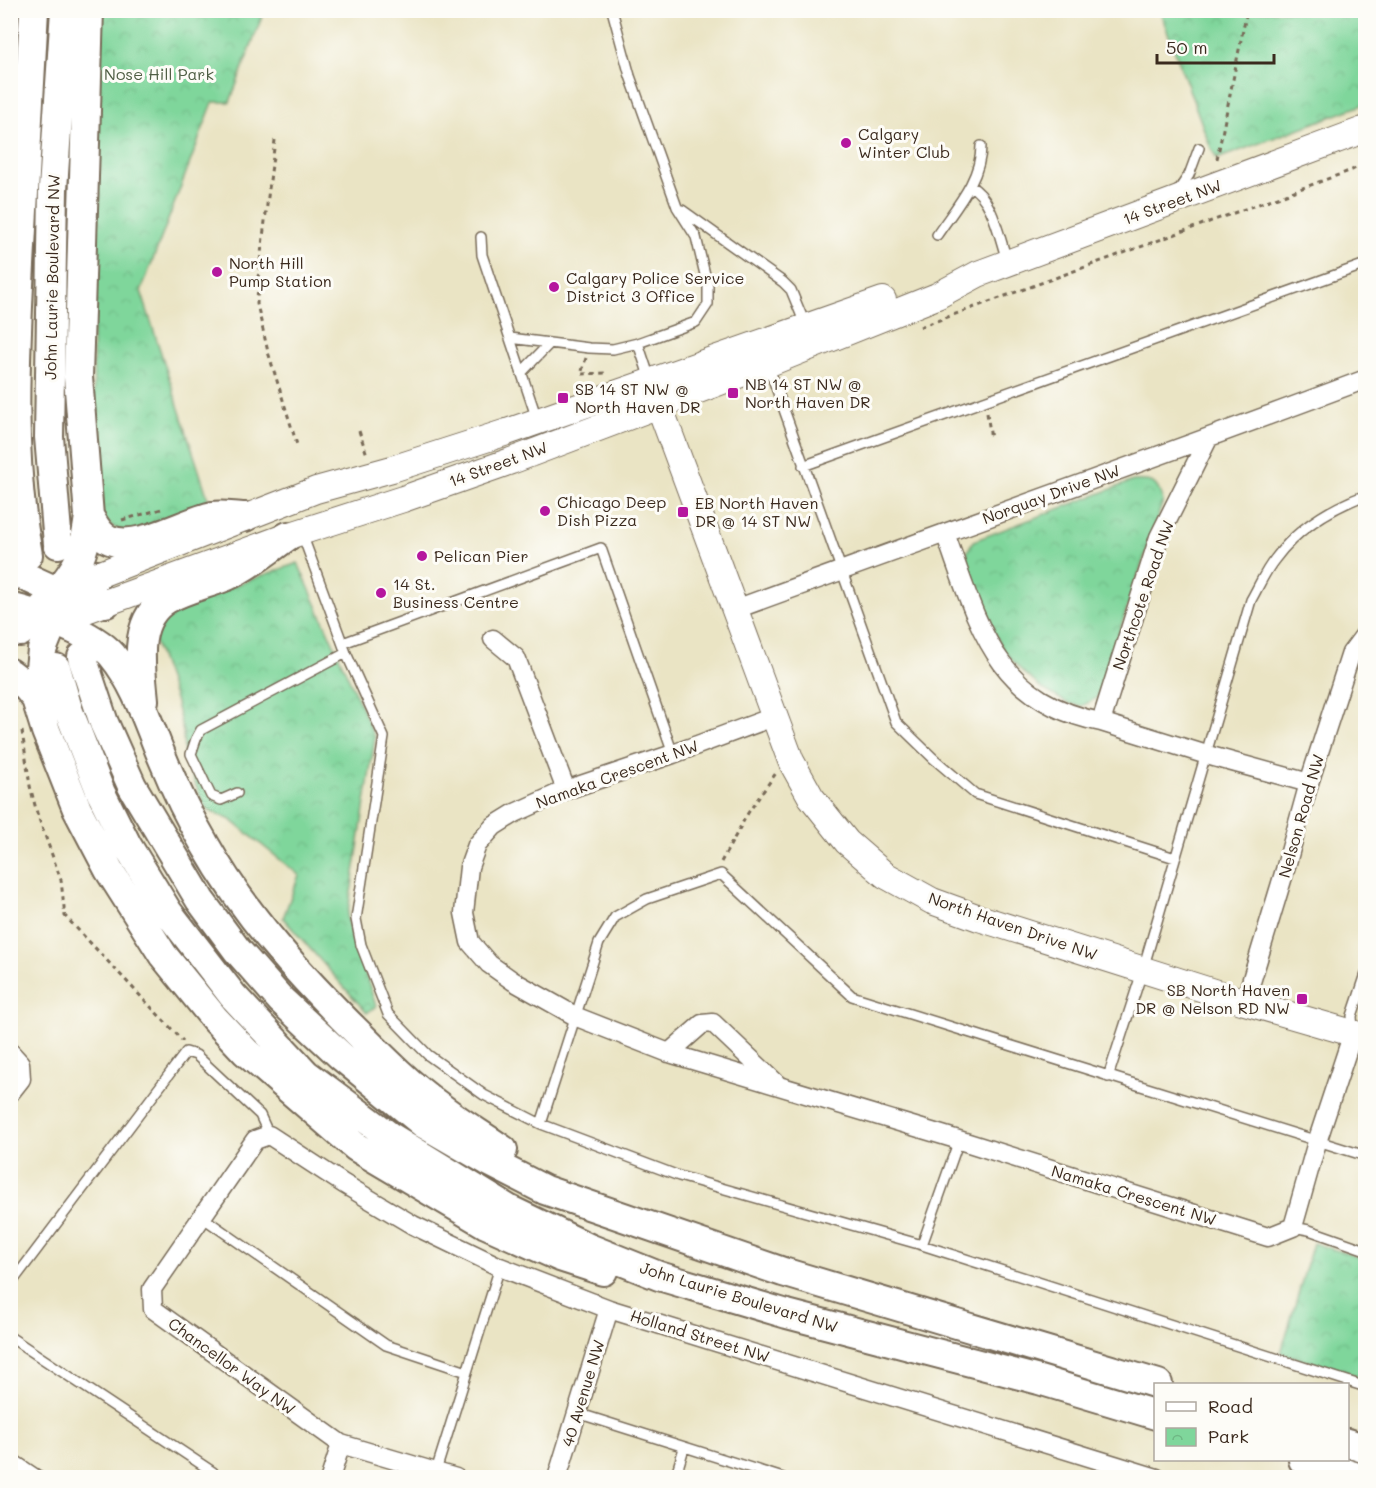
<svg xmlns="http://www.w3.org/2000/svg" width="1376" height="1488" viewBox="0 0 1376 1488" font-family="Mali,sans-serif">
<defs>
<pattern id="park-crowns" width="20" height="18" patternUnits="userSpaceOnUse" patternTransform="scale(1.5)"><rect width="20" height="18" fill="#7fd69b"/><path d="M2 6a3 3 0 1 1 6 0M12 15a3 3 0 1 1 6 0" fill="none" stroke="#6fb885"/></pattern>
</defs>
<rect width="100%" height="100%" fill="#fdfcf7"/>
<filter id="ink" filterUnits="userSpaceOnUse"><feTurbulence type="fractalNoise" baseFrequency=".0167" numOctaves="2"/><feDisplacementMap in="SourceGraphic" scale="12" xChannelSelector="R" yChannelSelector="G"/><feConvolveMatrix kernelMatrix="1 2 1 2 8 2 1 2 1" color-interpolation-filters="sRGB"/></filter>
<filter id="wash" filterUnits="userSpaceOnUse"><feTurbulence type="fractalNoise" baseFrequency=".008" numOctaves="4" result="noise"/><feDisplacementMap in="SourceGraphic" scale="24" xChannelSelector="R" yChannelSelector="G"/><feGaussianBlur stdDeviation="1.35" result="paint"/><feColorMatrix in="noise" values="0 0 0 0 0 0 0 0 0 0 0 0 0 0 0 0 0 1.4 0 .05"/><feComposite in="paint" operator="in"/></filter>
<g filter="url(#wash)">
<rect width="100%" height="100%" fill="#eae4c4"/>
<!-- park -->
<path fill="url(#park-crowns)" stroke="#5d805c" stroke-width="1.5" d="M100,11H264L230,102H213L141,291L212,511L132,535L115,528L102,518L95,472L92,279Z
M1160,11H1365V104L1217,159L1210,146Z
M1133,481C1153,480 1157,481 1163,501L1097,698L1082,706L1069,704L1041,688L1021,670L1004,651L991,627L967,563V552L973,541Z
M298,563L375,738L347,918L376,1006L367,1013L283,918L299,875L231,820L210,811L204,806L184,755L183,732L175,699L154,640L159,625L171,613L199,598Z
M1313,1243L1365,1259V1379L1281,1353Z"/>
</g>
<g filter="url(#ink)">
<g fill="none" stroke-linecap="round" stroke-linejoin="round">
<defs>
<path id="lane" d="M612,10L630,76L677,207L696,237L708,287V304L696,322L638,343L650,379
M970,186C993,198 999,237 1007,260
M1176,194L1189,175L1199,148
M682,210L783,282L791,290L805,324
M937,235C955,208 981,180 981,146
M481,237L482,255L537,419
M510,338L589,348L613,349L638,343
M768,365L896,722L933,758L975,794L1175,858
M522,372L550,343
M803,466L1366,264
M302,534L346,653L384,737L356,919L361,945L388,1014L428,1055L484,1095L541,1124
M343,643L601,548L673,754
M237,793L221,800L211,796L191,754L196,739L201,730L346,653
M1353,1031L1352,1016L1366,974
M1108,1077L1143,969L1251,600C1259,586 1265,571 1275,559C1297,529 1331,508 1366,495
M1366,1156L852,996L721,874L647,899L615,917L599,943L541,1124L679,1176L922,1245L1366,1387
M202,1217L386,1345L467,1372
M1293,1227L1309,1230L1366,1250
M922,1245L959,1140
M10,1285L186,1052L196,1055L260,1115L269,1135
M10,1337L213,1472L215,1478
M577,1413L783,1478
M435,1474L500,1267
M675,1478L684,1448"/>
<path id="street" d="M1208,439L1159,537L1101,722L1207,755L1309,783
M945,533C978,623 994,701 1101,722
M736,609C946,532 1156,458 1366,379
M493,639L516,658L566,790
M773,717L673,754L566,790L515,813L494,826L477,845L469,867L464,913L470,942L489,964L513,981L577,1017L669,1053L959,1140L1268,1237L1293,1227L1317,1142L1353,1033
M1245,1002L1285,870L1309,783L1351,653L1366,633
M10,1052L20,1063L21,1079L10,1093
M669,1053L702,1024L713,1023L776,1083
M341,1444L456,1478
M10,1462L34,1478
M330,1478L341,1444L153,1309L152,1289L255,1140L269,1135L344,1184L413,1225L500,1267L609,1309L1157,1478
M557,1478L609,1309"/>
<path id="secondary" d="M650,381L791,761L811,797L847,842L885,875L932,901L979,918L1245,1002L1366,1037
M80,582L316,490L392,469L507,432L883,300
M86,610L288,536L403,499L511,461L767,364L937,296L978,274L1366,129"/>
<path id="primary" d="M89,10L78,377L89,516C94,524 99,536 110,540C139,551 184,522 213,516C223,514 235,517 245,517
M58,544L49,437L53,189L65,10
M28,555C10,459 15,362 20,265C24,180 29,95 34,10
M10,560L26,577L74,599L106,603
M10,607C39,614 93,633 112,655C136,684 148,723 162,757C174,786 188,816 204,843C245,916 302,978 361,1036C385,1060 411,1086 439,1106C459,1122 482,1135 503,1150
M20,632C40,610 64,588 78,562C85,548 87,531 89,516
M82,657L104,723L132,786L200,900L237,950L281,1000L341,1056L424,1124L488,1161L545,1190L783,1272L1158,1384
M56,668L68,709L101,793L127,845L168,912L233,996L306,1074L389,1136L508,1209L589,1248L659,1276L787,1314L1039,1380L1156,1415
M10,673L23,683L36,699L46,731L77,809L109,870L163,955L214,1018L246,1052L356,1147L486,1224L560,1257L603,1271
M37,694L42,650L54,620L98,575
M144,700C141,666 132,620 167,599C185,589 208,584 227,576C248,567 269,549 288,536
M1348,1443L1366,1449
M1303,1460L1361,1478"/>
</defs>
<!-- lane casing -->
<use href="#lane" stroke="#786b58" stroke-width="12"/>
<!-- street casing -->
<use href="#street" stroke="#786b58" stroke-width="21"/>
<!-- secondary casing -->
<use href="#secondary" stroke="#786b58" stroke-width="28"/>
<!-- primary casing -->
<use href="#primary" stroke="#786b58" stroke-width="32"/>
<!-- path -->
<path stroke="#786b58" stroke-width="3" stroke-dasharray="4.5 4.5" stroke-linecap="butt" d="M275,140L258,278L257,304L268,352L298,448
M1217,159L1247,10
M920,327L1352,170L1366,162
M586,358L581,374L605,373L606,375
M987,413L991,439
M359,431L367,455
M122,520L165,508
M22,731L30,786L37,813L61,880L65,916L183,1041
M721,862L748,813L776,773
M1366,1413L1363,1417L1366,1418"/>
<!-- lane -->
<use href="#lane" stroke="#fff" stroke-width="9"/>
<!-- street -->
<use href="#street" stroke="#fff" stroke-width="18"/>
<!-- secondary -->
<use href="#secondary" stroke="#fff" stroke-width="26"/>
<!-- primary -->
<use href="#primary" stroke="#fff" stroke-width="28"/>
</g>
</g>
<!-- markers -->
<g fill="#b5179e" stroke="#fdfcf7" stroke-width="2">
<circle cx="846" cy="143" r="6"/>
<circle cx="217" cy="272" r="6"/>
<circle cx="554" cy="287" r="6"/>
<rect x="727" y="387" width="12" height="12" rx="3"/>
<rect x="557" y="392" width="12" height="12" rx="3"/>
<circle cx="545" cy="511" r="6"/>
<rect x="677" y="506" width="12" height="12" rx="3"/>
<circle cx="422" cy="556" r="6"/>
<circle cx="381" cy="593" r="6"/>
<rect x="1296" y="993" width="12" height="12" rx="3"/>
</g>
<g text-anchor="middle" stroke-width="6" stroke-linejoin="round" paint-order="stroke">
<!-- park labels -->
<g font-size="16" fill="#4f5e44" stroke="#fdfcf7">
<text x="159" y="80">Nose Hill Park</text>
</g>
<!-- poi labels -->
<g font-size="16" fill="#3b2a1e" stroke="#fdfcf7" text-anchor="start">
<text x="858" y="140">Calgary<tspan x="858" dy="18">Winter Club</tspan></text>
<text x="229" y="269">North Hill<tspan x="229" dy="18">Pump Station</tspan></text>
<text x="566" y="284">Calgary Police Service<tspan x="566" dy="18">District 3 Office</tspan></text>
<text x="745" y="390">NB 14 ST NW @<tspan x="745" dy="18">North Haven DR</tspan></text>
<text x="575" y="395">SB 14 ST NW @<tspan x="575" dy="18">North Haven DR</tspan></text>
<text x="557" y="508">Chicago Deep<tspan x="557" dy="18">Dish Pizza</tspan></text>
<text x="695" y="509">EB North Haven<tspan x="695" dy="18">DR @ 14 ST NW</tspan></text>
<text x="434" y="562">Pelican Pier</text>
<text x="393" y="590">14 St.<tspan x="393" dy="18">Business Centre</tspan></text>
<text x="1290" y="996" text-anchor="end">SB North Haven<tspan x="1290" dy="18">DR @ Nelson RD NW</tspan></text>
</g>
<!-- street labels -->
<g font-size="16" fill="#3b2a1e" stroke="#fdfcf7">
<text transform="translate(1172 202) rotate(-20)" y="6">14 Street NW</text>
<text transform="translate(52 277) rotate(-89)" y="6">John Laurie Boulevard NW</text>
<text transform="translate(498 464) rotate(-20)" y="6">14 Street NW</text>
<text transform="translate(1051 494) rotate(-20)" y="6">Norquay Drive NW</text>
<text transform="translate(1143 595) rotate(-71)" y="6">Northcote Road NW</text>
<text transform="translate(617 774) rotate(-20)" y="6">Namaka Crescent NW</text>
<text transform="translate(1301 816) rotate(-74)" y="6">Nelson Road NW</text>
<text transform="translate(1013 926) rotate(19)" y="6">North Haven Drive NW</text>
<text transform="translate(1134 1195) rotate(17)" y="6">Namaka Crescent NW</text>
<text transform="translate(739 1297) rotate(17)" y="6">John Laurie Boulevard NW</text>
<text transform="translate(700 1336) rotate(17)" y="6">Holland Street NW</text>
<text transform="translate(232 1366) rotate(36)" y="6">Chancellor Way NW</text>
<text transform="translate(583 1393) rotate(-73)" y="6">40 Avenue NW</text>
</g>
</g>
<!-- margin -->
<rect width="1376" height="1488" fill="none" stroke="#fdfcf7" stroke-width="36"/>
<!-- legend -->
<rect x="1154" y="1383" width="195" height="78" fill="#fdfcf7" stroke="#afa8a0" stroke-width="1.5"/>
<rect x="1166" y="1402" width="30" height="9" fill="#ffffff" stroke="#afa8a0" stroke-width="1.5"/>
<text x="1208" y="1413" font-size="18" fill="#3b2a1e">Road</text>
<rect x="1166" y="1428" width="30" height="18" fill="url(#park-crowns)" stroke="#afa8a0" stroke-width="1.5"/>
<text x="1208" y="1443" font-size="18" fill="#3b2a1e">Park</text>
<!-- scale -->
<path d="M1157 54v9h117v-9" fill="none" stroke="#3b2a1e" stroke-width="3"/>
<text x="1166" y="54" font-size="18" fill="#3b2a1e" stroke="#fdfcf7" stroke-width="4.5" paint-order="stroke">50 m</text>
</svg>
